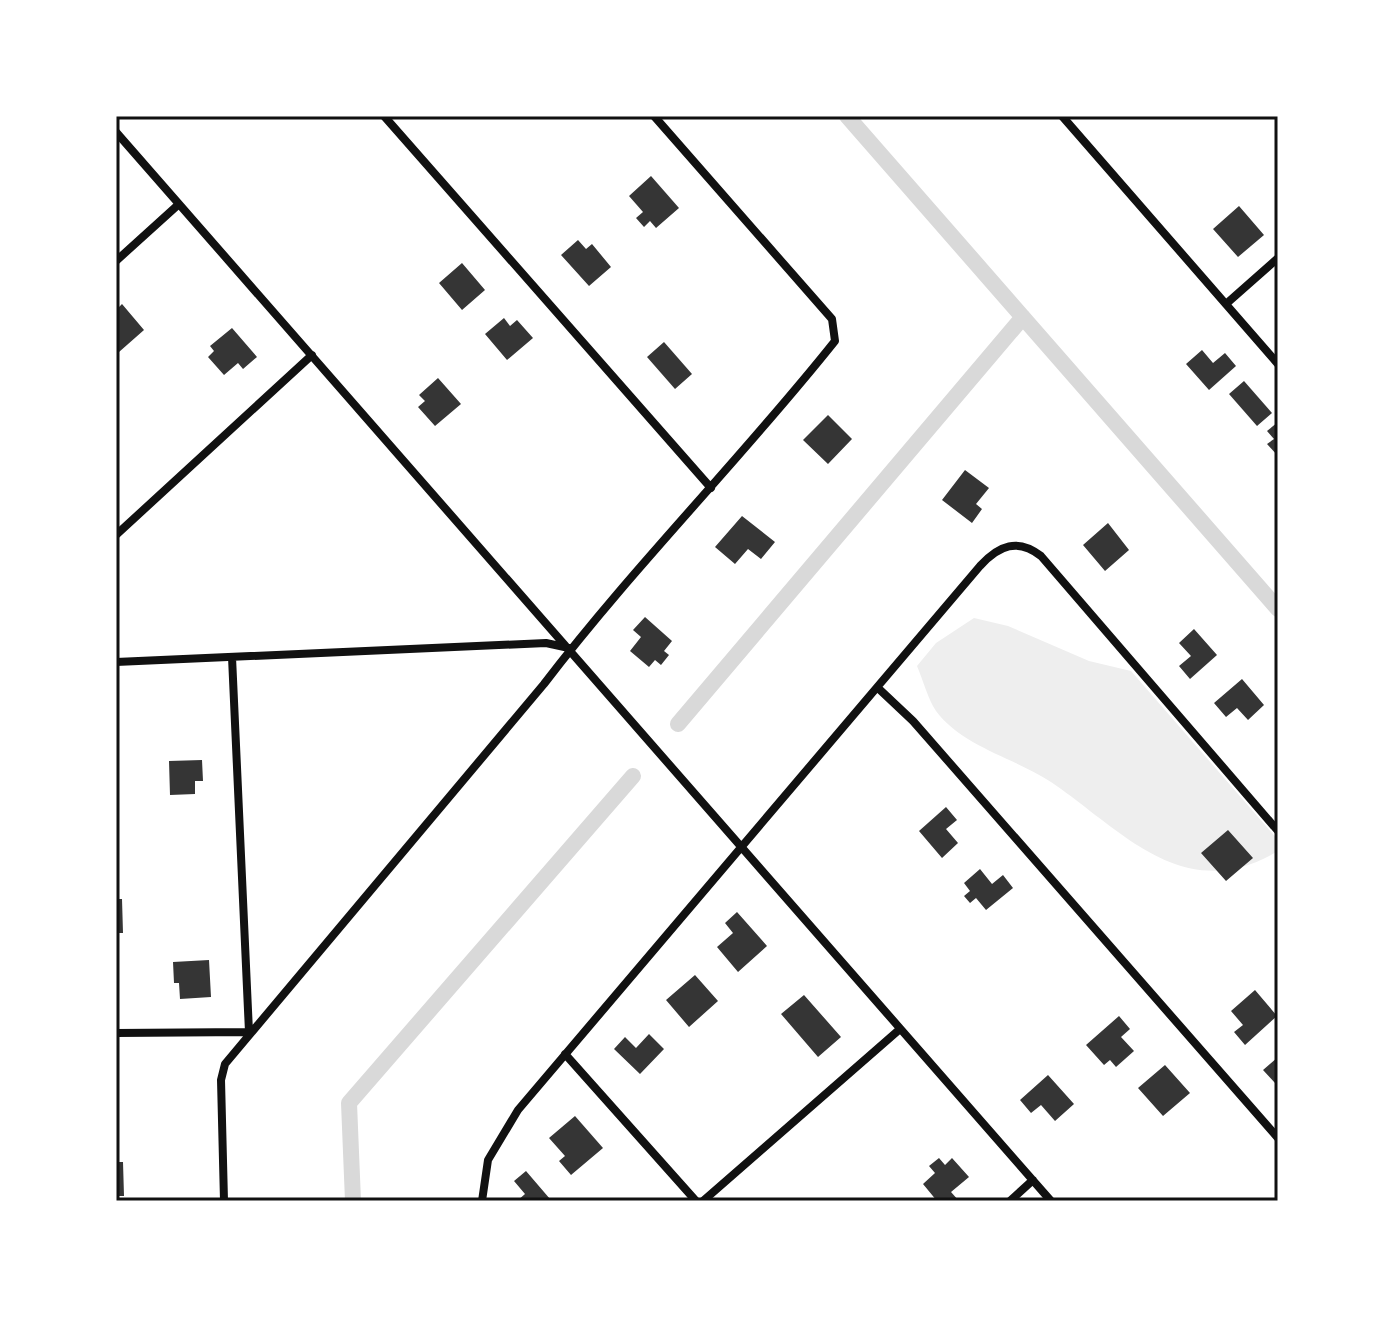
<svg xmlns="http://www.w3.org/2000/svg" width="1394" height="1317" viewBox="0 0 1394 1317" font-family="'PT Sans',sans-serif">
<rect width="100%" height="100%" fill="#fff"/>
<!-- green -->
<path fill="#eee" d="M974,618L1008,626L1089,661L1131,671L1278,840V851C1184,907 1123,831 1051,782C1015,758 963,747 936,711C928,699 923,680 917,666L936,643Z"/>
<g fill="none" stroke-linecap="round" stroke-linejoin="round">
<!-- canal -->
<path stroke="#d9d9d9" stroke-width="16" d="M847,116L1278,609
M678,724L1023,317
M353,1201L349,1103L633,776"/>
</g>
<!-- building -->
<path fill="#353535" d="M651,176L679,208L656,228L650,221L644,227L636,218L643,212L629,196Z
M1239,206L1264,235L1238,257L1213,229Z
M578,240L586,249L592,244L611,267L589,286L561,255Z
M462,263L485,290L462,310L439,283Z
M122,304L144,330L119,352L116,310Z
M504,318L510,326L517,320L533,338L507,360L485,334Z
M232,328L257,357L243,369L238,363L224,375L208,357L214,351L210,346Z
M664,342L692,374L675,389L647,357Z
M1202,350L1213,363L1225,353L1236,366L1209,390L1186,364Z
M438,378L461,404L435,426L418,407L425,401L419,395Z
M1244,381L1272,413L1257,426L1229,394Z
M828,415L852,439L828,464L803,440Z
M1278,422V456L1267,444L1274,439L1267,431Z
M965,470L989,488L976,504L982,509L972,523L942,500Z
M742,516L775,542L761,559L748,549L735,564L715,547Z
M1108,523L1129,550L1105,571L1083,545Z
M645,617L672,641L664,651L669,655L661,665L655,660L649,667L630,651L641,637L633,630Z
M1194,629L1217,655L1190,679L1179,666L1191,656L1179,643Z
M1242,679L1264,705L1248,720L1237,708L1226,717L1214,703Z
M202,760L203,781H195V794L170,795L169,761Z
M946,807L957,820L946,829L958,843L942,858L919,831Z
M1228,830L1253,858L1226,881L1201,853Z
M980,869L992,884L1003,875L1013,888L986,910L976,898L970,903L964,896L970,891L964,883Z
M116,899H122L123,933H116Z
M737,912L767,946L738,972L717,947L733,933L725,923Z
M209,960L211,997L180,999L179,983H174L173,962Z
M695,975L718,1001L689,1027L666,1000Z
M1255,990L1277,1016L1245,1045L1234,1032L1243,1025L1231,1011Z
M804,995L841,1037L818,1057L781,1014Z
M1119,1016L1130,1029L1121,1037L1134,1051L1116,1067L1110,1060L1104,1065L1086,1045Z
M649,1034L664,1049L640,1074L614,1049L625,1037L636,1048Z
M1278,1057V1080L1275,1083L1263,1070Z
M1165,1065L1190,1093L1163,1116L1138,1088Z
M1048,1075L1074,1104L1055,1121L1041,1105L1031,1113L1020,1100Z
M575,1116L603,1148L571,1175L559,1161L565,1156L549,1138Z
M939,1158L945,1165L952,1158L969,1177L951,1192L959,1201H937L923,1184L935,1173L929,1166Z
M116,1162H123L124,1196H116Z
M526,1171L550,1199L548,1201H517L525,1194L514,1181Z"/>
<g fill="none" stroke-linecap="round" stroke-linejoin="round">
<!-- minor -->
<path stroke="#111" stroke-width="8" d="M384,116L711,488
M1062,116L1278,364
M116,132L1051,1201
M116,261L179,204
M1226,304L1278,258
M116,535L312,355
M116,662L546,643L569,648
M878,688L913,721L1278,1138
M116,1033L249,1032L232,657
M565,1054L696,1201
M224,1201L221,1080L225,1064L544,684C635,565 742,458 835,341L832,319L654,116
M482,1201L488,1160L518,1110L980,566C999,545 1018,538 1041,556L1278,831
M703,1201L900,1029
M1010,1201L1033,1180"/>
</g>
<!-- border -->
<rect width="1394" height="1317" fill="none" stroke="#ffffff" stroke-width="236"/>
<rect x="118" y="118" width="1158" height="1081" fill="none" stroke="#111" stroke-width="3"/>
</svg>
